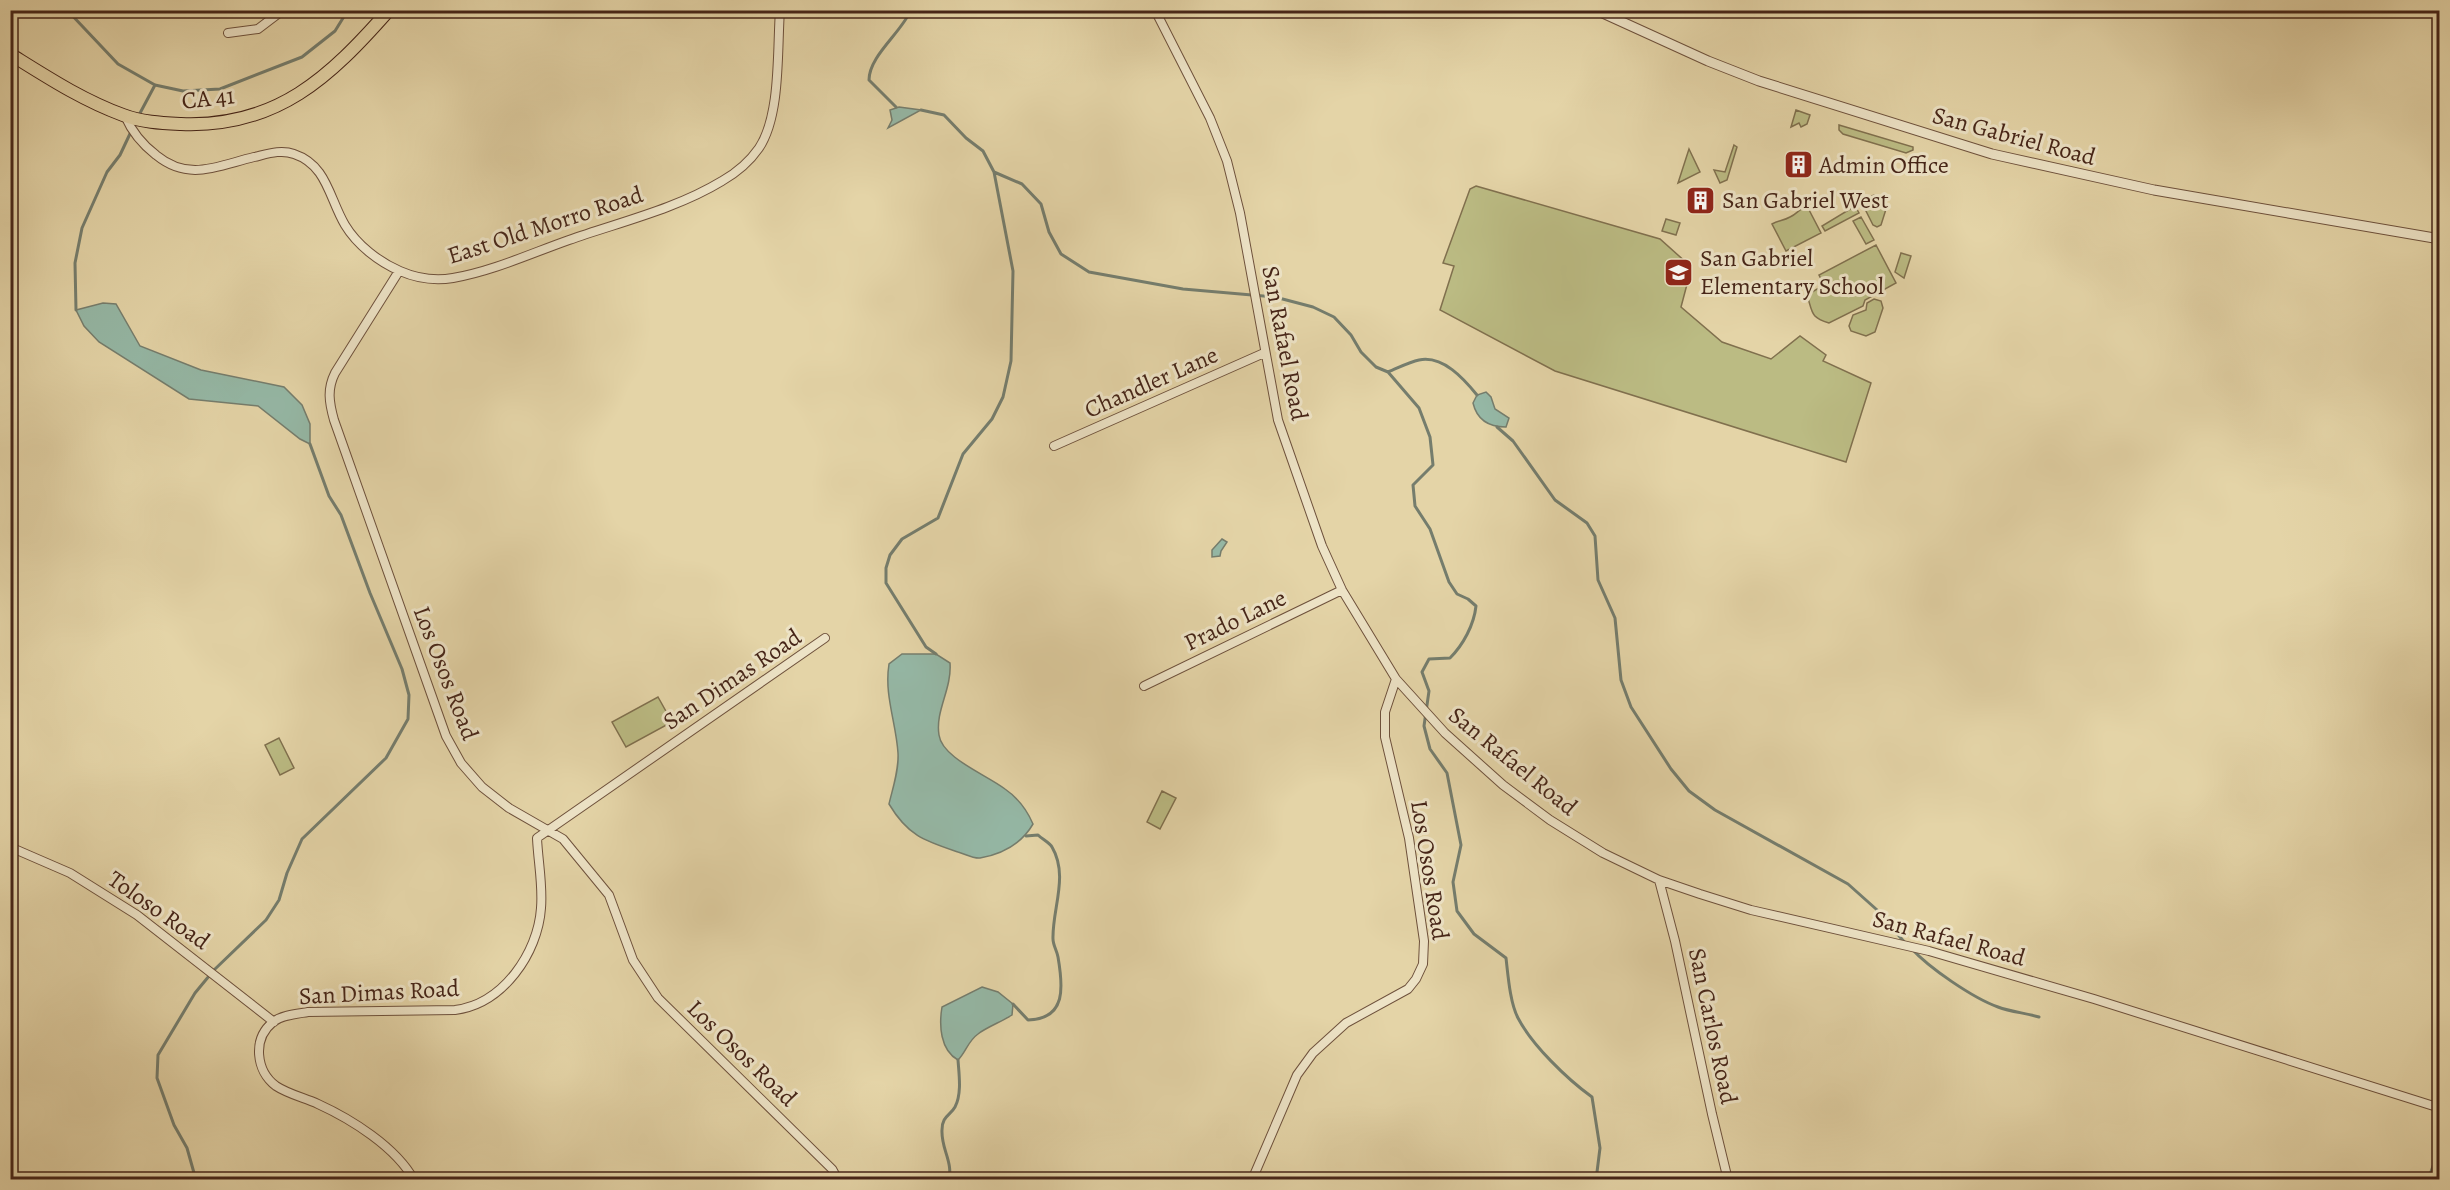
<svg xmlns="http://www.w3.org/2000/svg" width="2450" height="1190" viewBox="0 0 2450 1190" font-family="Alegreya,serif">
<rect width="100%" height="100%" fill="#e4d4a7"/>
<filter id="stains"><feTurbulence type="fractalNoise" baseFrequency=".00333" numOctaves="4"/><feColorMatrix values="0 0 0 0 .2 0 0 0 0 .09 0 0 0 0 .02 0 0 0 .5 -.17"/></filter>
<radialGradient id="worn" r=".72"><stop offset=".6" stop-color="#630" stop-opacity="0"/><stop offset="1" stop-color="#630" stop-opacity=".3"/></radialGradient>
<!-- green -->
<path fill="#bbbb83" stroke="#80704e" stroke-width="1.5" d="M1796,110L1810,115L1807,124L1801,127L1799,123L1791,127Z
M1839,125L1913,147V150L1906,153L1843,134L1839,130Z
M1734,145L1737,147L1727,180L1720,183L1714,170L1725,172Z
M1689,149L1700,172L1678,183Z
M1476,186L1660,239L1688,264L1690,273L1681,307L1722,342L1771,359L1800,336L1826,355L1823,361L1871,383L1846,462L1555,371L1440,310L1454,266L1443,263L1470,189Z
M1874,195L1879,204L1887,206L1881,225L1877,227L1873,225L1861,201Z
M1807,206L1821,233L1786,251L1772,224C1779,220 1783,221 1790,217C1797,214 1800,208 1807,206Z
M1855,206L1859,213L1825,231L1822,226Z
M1861,217L1874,240L1866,244L1853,221Z
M1666,219L1680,223L1676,235L1662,231Z
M1876,245L1896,283L1865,300L1863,306L1829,323C1810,317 1813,313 1807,295L1824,285L1819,275Z
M1901,253L1911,256L1904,278L1895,272Z
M1874,299L1881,301L1883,308L1875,332L1866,336L1851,331L1849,326L1853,315L1866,310L1867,303Z
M658,697L672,722L626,747L612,722Z
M279,738L294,768L280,775L265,745Z
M1162,791L1176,798L1160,829L1147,822Z"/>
<!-- water -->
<path fill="#95b8a6" stroke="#757d6d" stroke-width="1.5" d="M899,107L921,110L888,128L892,120L890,110Z
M103,303L116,304L140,346L201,370L284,387L302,405L310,424V444L300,439L258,406L189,399L99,342L84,326L76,310Z
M1486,392L1491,397L1495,409L1509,418L1506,427C1488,427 1477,420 1473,403L1477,395Z
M1222,539L1227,542L1221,551L1220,556L1212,557V550Z
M902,654H936L950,663C952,689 935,711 939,735C942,758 987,775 1005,789C1018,798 1027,810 1033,824C1022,843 1002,854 980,858C974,859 965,854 958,852C925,841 908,836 889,804C893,787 899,770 898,753C896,722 884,695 889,664Z
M982,987L998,992L1013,1004L1012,1015C1003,1021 985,1028 978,1034C968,1041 966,1052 958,1060C940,1050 939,1025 942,1007Z"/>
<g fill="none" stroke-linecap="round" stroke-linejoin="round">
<!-- stream -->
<path stroke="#757d6d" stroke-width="3" d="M67,10L118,64L155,85L183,91L220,89L302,57L335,31L348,10
M896,107L869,80C869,56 901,33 911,10
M921,110L944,115L966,138L983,151L994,172L1013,271L1011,361L1003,397L992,419L963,454L938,518L902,539L890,555L886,568V583L926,647L936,654
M139,115L155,85
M994,172L1022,184L1041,204L1049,232L1061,254L1089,272L1183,289L1275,297L1313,307L1334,317L1351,335L1361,352L1376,367L1388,372L1419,408L1430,437L1433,465L1413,485L1415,506L1430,529L1449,582L1457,594L1468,599L1476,606C1474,625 1463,645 1450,658L1429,659L1422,672L1429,691L1424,726L1430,749L1447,773L1461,845L1453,882L1457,911L1474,934L1506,958C1508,975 1510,1003 1518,1018C1532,1045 1567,1079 1592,1097L1600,1148L1596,1180
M76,310L75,263L82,228L107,172L120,155L136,121
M1388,372C1398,368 1409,362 1419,360C1443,355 1464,379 1477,395
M1497,427L1513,441L1555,500L1587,523L1595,536L1598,580L1615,618L1621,680L1631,707L1671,769L1689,791L1715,810L1848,884L1876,909L1906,944
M1911,948C1929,968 1973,998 1998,1007C2011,1012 2026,1013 2039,1017
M1013,1004L1028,1020C1067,1019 1063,986 1058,957C1057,951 1053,945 1053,939C1052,909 1069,876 1052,847C1050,843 1042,839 1038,835L1026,836
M196,1180L187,1148L174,1125L157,1078L158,1055L195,993L214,970L266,920L279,900L287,873L302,839L386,758L408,719L409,695L402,669L370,593L341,515L329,496L310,444
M949,1180C953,1161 941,1149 942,1130C942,1116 950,1116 955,1107C962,1094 959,1074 958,1060
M2428,1180L2440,1147"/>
<defs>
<path id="minor" d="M1155,10L1210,118L1227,161L1240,213L1278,420L1322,546L1342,590L1396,679L1445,733L1503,785L1550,820L1603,853L1659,880L1700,894L1751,910L1929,951L2094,999L2440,1108
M228,33L258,29L283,10
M125,116C132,132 143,145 156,155C189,182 217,166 254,157C267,154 281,149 294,154C327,165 329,198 345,225C357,245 379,262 400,271C416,278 435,281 453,278C493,271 532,253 569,240C620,222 676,209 722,181C736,173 750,161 759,148C781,115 777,51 780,10
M399,271L335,373C327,389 329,402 334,420L446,736L461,763L482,787L509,808L563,839L609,895L633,960L658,998L832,1169L838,1180
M1054,446L1264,353
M1144,686L1342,590
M10,847L70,873L137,915L274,1022
M1659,880L1675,941L1712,1114L1728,1180
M414,1180C396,1147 351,1119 318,1104C305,1098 288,1094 276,1086C256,1071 252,1039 273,1022C282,1015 296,1014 308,1012L455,1010C503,1004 538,953 541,908C543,885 538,861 537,838L825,638
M1252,1180L1297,1075L1313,1053L1346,1023L1408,989L1416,979L1423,964L1424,941L1409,838L1385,737V712L1396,679"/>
<path id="tertiary" d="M1596,10L1708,61L1759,81L1992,154L2154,190L2440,239"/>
<path id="primary" d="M10,54C47,77 82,100 123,115C141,122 162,123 181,124C277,128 330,77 389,10"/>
</defs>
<!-- minor casing -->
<use href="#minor" stroke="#6e513c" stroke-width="10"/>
<!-- tertiary casing -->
<use href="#tertiary" stroke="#6e513c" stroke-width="11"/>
<!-- primary casing -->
<use href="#primary" stroke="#462518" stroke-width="14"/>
<!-- minor -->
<use href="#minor" stroke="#ede3c6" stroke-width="8"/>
<!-- tertiary -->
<use href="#tertiary" stroke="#ede3c6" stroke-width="9"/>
<!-- primary -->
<use href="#primary" stroke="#e4d4a7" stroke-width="12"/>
</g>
<!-- icons -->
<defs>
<symbol id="building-square" viewBox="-11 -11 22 22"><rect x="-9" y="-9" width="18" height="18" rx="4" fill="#8f2418" stroke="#ede3c6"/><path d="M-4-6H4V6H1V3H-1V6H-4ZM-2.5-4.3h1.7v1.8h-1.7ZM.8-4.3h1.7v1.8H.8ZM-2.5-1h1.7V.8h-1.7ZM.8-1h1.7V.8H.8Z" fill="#fff"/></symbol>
<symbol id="school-square" viewBox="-11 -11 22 22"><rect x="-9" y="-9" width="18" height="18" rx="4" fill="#8f2418" stroke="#ede3c6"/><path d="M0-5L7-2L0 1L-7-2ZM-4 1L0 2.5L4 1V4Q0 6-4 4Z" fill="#fff"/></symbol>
</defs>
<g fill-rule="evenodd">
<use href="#building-square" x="1782" y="148" width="33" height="33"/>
<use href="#building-square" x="1684" y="184" width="33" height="33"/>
<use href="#school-square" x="1662" y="256" width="33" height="33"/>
</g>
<g text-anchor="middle" stroke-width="6" stroke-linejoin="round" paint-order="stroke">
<!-- street labels -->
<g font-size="24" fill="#462518" stroke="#ede3c6">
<text transform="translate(208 98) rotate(-6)" y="8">CA 41</text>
<text transform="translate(2014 136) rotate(15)" y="8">San Gabriel Road</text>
<text transform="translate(545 225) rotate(-18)" y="8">East Old Morro Road</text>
<text transform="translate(1285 343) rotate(79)" y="8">San Rafael Road</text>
<text transform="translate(1151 382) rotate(-24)" y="8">Chandler Lane</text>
<text transform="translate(1235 620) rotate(-26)" y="8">Prado Lane</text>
<text transform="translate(446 673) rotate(69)" y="8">Los Osos Road</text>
<text transform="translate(732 679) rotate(-34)" y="8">San Dimas Road</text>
<text transform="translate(1513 761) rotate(39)" y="8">San Rafael Road</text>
<text transform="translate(1430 870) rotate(81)" y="8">Los Osos Road</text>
<text transform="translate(159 910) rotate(35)" y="8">Toloso Road</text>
<text transform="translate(1949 938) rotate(15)" y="8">San Rafael Road</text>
<text transform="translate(379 992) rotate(-3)" y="8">San Dimas Road</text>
<text transform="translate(1713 1026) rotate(78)" y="8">San Carlos Road</text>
<text transform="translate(742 1053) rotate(44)" y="8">Los Osos Road</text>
</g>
<!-- poi labels -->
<g font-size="24" fill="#462518" stroke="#ede3c6" text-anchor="start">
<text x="1819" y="173">Admin Office</text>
<text x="1722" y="208">San Gabriel West</text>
<text x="1700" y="266">San Gabriel<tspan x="1700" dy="28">Elementary School</tspan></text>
</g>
</g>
<!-- margin -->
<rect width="2450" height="1190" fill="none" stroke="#e4d4a7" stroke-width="36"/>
<rect x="12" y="12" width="2426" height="1166" fill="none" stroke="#462518" stroke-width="3"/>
<rect x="18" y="18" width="2414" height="1154" fill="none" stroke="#462518" stroke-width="1.5"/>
<rect width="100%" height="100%" filter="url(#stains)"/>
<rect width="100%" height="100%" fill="url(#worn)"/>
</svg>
